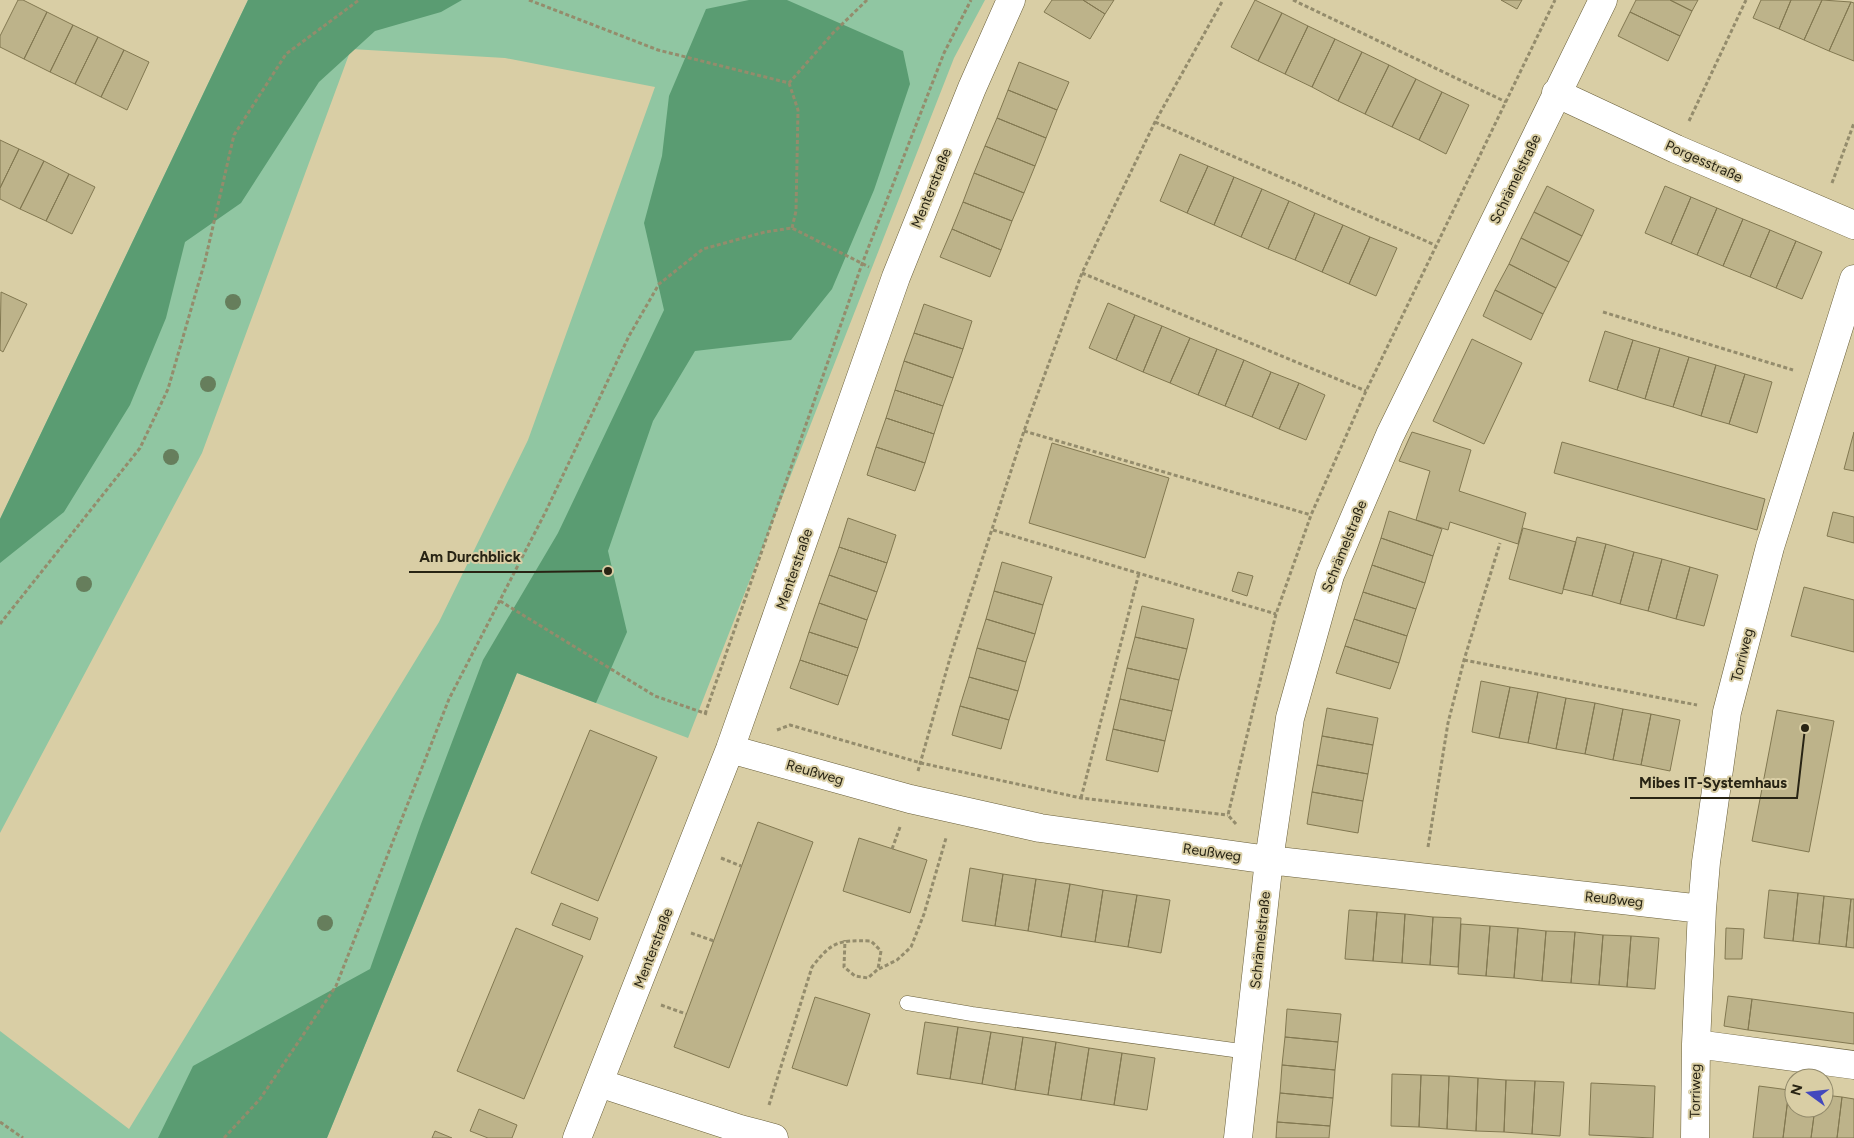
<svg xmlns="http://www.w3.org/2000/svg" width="1854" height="1138" viewBox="0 0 1854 1138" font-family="Figtree,sans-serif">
<rect width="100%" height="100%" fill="#d9cea5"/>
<!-- green -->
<path fill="#90c6a2" d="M248,0H985L954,58L688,738L517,673L327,1138H0V1031L129,1129L439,622L528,440L655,87L505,58L351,49L202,453L0,833V519Z"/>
<!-- forest -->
<path fill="#5a9c72" d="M248,0H462L441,12L375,31L319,82L241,203L185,242L166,318L130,405L64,512L0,563V519Z
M749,0H787L903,51L910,84L874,190L832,289L791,340L695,351L653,421L608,551L627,632L596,703L517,673L327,1138H158L193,1066L370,969L421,824L483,660L558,533L664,310L644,223L662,156L669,96L706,9Z"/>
<!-- building -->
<path fill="#bdb38a" stroke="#827851" d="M18,0H23L47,12L24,59L0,47V36Z
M1052,0H1083L1105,14L1090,39L1044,12Z
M1083,0H1114L1105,14Z
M1255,0L1282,13L1258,61L1231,47Z
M1501,0H1522L1517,9Z
M1636,0H1670L1692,11L1680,36L1630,12Z
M1670,0H1698L1692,11Z
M1761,0H1791L1779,29L1753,18Z
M1791,0H1822L1804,40L1779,29Z
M1822,0L1851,2L1829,51L1804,40Z
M1851,2L1854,3V61L1829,51Z
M47,12L73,25L50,72L24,59Z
M1630,12L1680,36L1668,61L1618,36Z
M1282,13L1308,26L1285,74L1258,61Z
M73,25L98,37L75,84L50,72Z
M1308,26L1335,39L1312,87L1285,74Z
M98,37L124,50L101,97L75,84Z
M1335,39L1362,52L1338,101L1312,87Z
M124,50L149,62L127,110L101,97Z
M1362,52L1389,65L1365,114L1338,101Z
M1019,62L1069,82L1057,110L1008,90Z
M1389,65L1416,79L1392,127L1365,114Z
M1416,79L1442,92L1419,140L1392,127Z
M1008,90L1057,110L1046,138L997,118Z
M1442,92L1469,105L1446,154L1419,140Z
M997,118L1046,138L1035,166L985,146Z
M0,140L19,149L0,188Z
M985,146L1035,166L1024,193L974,173Z
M19,149L44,161L20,209L0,199V188Z
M1180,154L1208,166L1187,213L1160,201Z
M44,161L69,174L46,221L20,209Z
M1208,166L1234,177L1214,225L1187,213Z
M974,173L1024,193L1012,221L963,202Z
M69,174L95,187L72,234L46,221Z
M1234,177L1262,189L1241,237L1214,225Z
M1547,186L1594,210L1582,236L1534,212Z
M1665,186L1691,197L1671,244L1645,233Z
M1262,189L1289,201L1268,249L1241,237Z
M1691,197L1717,208L1697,255L1671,244Z
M1289,201L1315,213L1295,260L1268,249Z
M963,202L1012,221L1001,250L952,229Z
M1717,208L1743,219L1723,266L1697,255Z
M1534,212L1582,236L1569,262L1521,238Z
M1315,213L1343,225L1322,272L1295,260Z
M1743,219L1770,230L1750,277L1723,266Z
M1343,225L1370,237L1349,284L1322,272Z
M952,229L1001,250L990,277L940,257Z
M1770,230L1796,241L1776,288L1750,277Z
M1370,237L1397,248L1376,296L1349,284Z
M1521,238L1569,262L1556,288L1509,264Z
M1796,241L1822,252L1802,299L1776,288Z
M1509,264L1556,288L1543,314L1495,290Z
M1495,290L1543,314L1531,340L1483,316Z
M1,292L27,304L3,352L0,350Z
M1108,303L1135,315L1116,360L1089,348Z
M924,304L972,321L963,349L914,333Z
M1135,315L1162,326L1143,372L1116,360Z
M1162,326L1190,338L1170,383L1143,372Z
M1605,331L1633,340L1617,390L1589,381Z
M914,333L963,349L953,378L904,361Z
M1190,338L1217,349L1198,395L1170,383Z
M1472,339L1522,363L1484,444L1433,421Z
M1633,340L1660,348L1645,399L1617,390Z
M1660,348L1689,357L1673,407L1645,399Z
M1217,349L1244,360L1225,406L1198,395Z
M1689,357L1716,365L1701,416L1673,407Z
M1244,360L1271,372L1252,417L1225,406Z
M904,361L953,378L943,406L895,390Z
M1716,365L1745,374L1729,424L1701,416Z
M1271,372L1299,383L1279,429L1252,417Z
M1745,374L1772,382L1757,433L1729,424Z
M1299,383L1325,395L1306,440L1279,429Z
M895,390L943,406L934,434L886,418Z
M886,418L934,434L925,463L876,447Z
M1412,432L1471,450L1459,491L1526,513L1518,544L1450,522L1448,530L1416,520L1430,471L1399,461Z
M1854,432V471L1844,469Z
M1562,442L1765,499L1757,530L1554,473Z
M1052,443L1169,478L1145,558L1029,523Z
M876,447L925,463L915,491L867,475Z
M1389,511L1442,529L1433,556L1381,538Z
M1833,512L1854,517V543L1827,536Z
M848,518L896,535L887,563L839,547Z
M1523,528L1576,542L1562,594L1509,579Z
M1577,537L1606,544L1592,596L1563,589Z
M1381,538L1433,556L1425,583L1372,565Z
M1606,544L1634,552L1620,604L1592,596Z
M839,547L887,563L877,592L829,575Z
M1634,552L1662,559L1648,611L1620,604Z
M1662,559L1690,567L1676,619L1648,611Z
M1002,562L1052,577L1043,605L994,591Z
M1372,565L1425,583L1416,609L1363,592Z
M1690,567L1718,575L1704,626L1676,619Z
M1238,572L1253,576L1247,596L1232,591Z
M829,575L877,592L867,620L819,603Z
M1804,587L1854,600V652L1791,636Z
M994,591L1043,605L1035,634L986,619Z
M1363,592L1416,609L1407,636L1354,619Z
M819,603L867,620L858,648L809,632Z
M1142,606L1194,619L1187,649L1135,637Z
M986,619L1035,634L1026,662L977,648Z
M1354,619L1407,636L1399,663L1345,646Z
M809,632L858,648L848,676L800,660Z
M1135,637L1187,649L1179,680L1127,668Z
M1345,646L1399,663L1390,689L1336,673Z
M977,648L1026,662L1018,691L969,677Z
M800,660L848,676L838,705L790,688Z
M1127,668L1179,680L1172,711L1120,699Z
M969,677L1018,691L1009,720L960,706Z
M1481,681L1510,687L1499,738L1472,732Z
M1510,687L1538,692L1528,743L1499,738Z
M1538,692L1566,698L1556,749L1528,743Z
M1566,698L1595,703L1585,754L1556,749Z
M1120,699L1172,711L1165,741L1113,729Z
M1595,703L1623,709L1613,760L1585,754Z
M960,706L1009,720L1001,749L952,735Z
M1327,708L1378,718L1373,745L1322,736Z
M1623,709L1651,714L1641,765L1613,760Z
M1777,710L1834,721L1809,852L1752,841Z
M1651,714L1680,720L1670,771L1641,765Z
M1113,729L1165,741L1158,772L1106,760Z
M590,730L657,757L598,901L531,873Z
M1322,736L1373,745L1368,774L1317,765Z
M1317,765L1368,774L1363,801L1312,792Z
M1312,792L1363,801L1358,833L1307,824Z
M758,822L813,842L729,1068L674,1047Z
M859,838L927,860L910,913L843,891Z
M970,868L1003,874L995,926L962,921Z
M1003,874L1036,879L1028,931L995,926Z
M1036,879L1070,884L1061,937L1028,931Z
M1070,884L1103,890L1095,942L1061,937Z
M1103,890L1137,895L1128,947L1095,942Z
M1769,890L1798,893L1793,941L1764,938Z
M1798,893L1824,896L1819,944L1793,941Z
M1137,895L1170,900L1161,953L1128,947Z
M1824,896L1851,899L1846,947L1819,944Z
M1851,899H1854V948L1846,947Z
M561,903L598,918L590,940L552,925Z
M1349,910L1377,912L1373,961L1345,959Z
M1377,912L1405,914L1402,963L1373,961Z
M1405,914L1433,917L1430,965L1402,963Z
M1433,917L1461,918L1458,967L1430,965Z
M1461,924L1490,926L1486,976L1458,974Z
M1490,926L1518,928L1514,978L1486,976Z
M516,928L583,956L524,1099L457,1071Z
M1518,928L1546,931L1542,981L1514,978Z
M1726,928L1744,929L1742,959H1725Z
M1546,931L1575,932L1571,983L1542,981Z
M1575,932L1603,935L1599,985L1571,983Z
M1603,935L1631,936L1627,987L1599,985Z
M1631,936L1659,938L1655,989L1627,987Z
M1728,996L1752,999L1748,1030L1724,1026Z
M815,997L870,1014L847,1086L792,1068Z
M1752,999L1854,1013V1044L1748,1030Z
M1287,1009L1341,1014L1338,1042L1285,1037Z
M925,1022L958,1027L950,1079L917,1074Z
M958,1027L991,1032L982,1084L950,1079Z
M991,1032L1023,1037L1015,1090L982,1084Z
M1023,1037L1056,1042L1048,1095L1015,1090Z
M1285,1037L1338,1042L1335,1070L1282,1065Z
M1056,1042L1089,1048L1081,1100L1048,1095Z
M1089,1048L1122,1053L1114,1105L1081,1100Z
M1122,1053L1155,1058L1147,1110L1114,1105Z
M1282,1065L1335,1070L1333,1098L1280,1093Z
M1392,1074L1421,1075L1419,1127L1391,1126Z
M1421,1075L1449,1076L1447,1129L1419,1127Z
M1449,1076L1478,1078L1476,1131L1447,1129Z
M1478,1078L1506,1080L1504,1132L1476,1131Z
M1506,1080L1535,1081L1532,1134L1504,1132Z
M1535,1081L1564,1082L1560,1136L1532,1134Z
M1591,1083L1655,1086L1653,1138L1589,1135Z
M1759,1086L1789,1090L1783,1138H1753Z
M1789,1090L1794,1091V1108H1815L1811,1138H1783Z
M1280,1093L1333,1098L1330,1126L1277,1122Z
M1824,1095L1842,1097L1837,1138H1811L1815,1108H1824Z
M1842,1097L1854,1099V1138H1837Z
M479,1109L517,1125L512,1138H488L470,1131Z
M1277,1122L1330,1126L1329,1138H1276Z
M435,1131L452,1138H432Z"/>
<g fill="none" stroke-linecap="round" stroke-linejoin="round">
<defs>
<path id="lane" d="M907,1003L972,1014L1248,1052"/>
<path id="street" d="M1556,93L1676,149L1854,225
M730,749L910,799L1040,828L1269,860L1702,909
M1696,1044L1854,1065
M599,1083L740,1129L774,1138
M577,1138L730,749L896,277L972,88L1011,0
M1238,1138L1269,860L1290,718L1330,575L1390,435L1603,0
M1695,1138L1696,1044L1702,909L1706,862L1727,712L1770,547L1854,279"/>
</defs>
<!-- lane casing -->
<use href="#lane" stroke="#685e39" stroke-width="15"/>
<!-- street casing -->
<use href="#street" stroke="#685e39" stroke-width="29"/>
<!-- path -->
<path stroke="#948c6c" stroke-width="3" stroke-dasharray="4 2.5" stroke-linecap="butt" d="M529,0L658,50L789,83L833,33L867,0
M1293,0L1506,102
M789,83L798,110L796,211L792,228
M1689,121L1746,0
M1155,122L1435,245
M1832,183L1854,123
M1082,273L1366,391
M1603,312L1793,370
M1024,431L1311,515
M993,530L1276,614
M500,601L655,696L707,714
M0,624L140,448L168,389L205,261L234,135L286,54L359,0
M1464,660L1697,705
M705,714L862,264L944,53L971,0
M777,730L790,725L921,763L1081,798L1228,815
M918,771L950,658L1024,431L1082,273L1155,122L1223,0
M1081,798L1139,573
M1236,824L1228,815L1276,614L1311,515L1366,391L1555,0
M1428,847L1448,723L1464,660L1500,543
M892,849L900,827
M721,858L741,866
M691,933L714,941
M879,969L897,960L911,947L924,914L946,838
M661,1005L686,1014
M769,1105L812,967C832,941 839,940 871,941L881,951L878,969L868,978L855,976L844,967L845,940
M0,1122L23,1138
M224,1138L260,1099L336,986L449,699L545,513L629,336L659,284L703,249L765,232L792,228L869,267"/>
<!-- lane -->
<use href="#lane" stroke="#fff" stroke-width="14"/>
<!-- street -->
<use href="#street" stroke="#fff" stroke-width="28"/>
</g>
<!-- trees -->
<g fill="#667e5c">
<circle cx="233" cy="302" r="8"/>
<circle cx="208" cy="384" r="8"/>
<circle cx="171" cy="457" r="8"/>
<circle cx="84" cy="584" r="8"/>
<circle cx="325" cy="923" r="8"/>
</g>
<g text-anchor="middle" stroke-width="4" stroke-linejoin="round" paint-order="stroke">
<!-- street labels -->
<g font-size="14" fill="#282414" stroke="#d9cea5">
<text transform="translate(1704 161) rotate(24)" y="5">Porgesstraße</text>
<text transform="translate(1515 179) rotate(-64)" y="5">Schrämelstraße</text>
<text transform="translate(931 188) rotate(-68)" y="5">Menterstraße</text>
<text transform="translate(1344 546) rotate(-68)" y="5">Schrämelstraße</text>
<text transform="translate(794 569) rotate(-71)" y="5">Menterstraße</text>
<text transform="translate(1742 655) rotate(-76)" y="5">Torriweg</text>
<text transform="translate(815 772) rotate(16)" y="5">Reußweg</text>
<text transform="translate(1212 852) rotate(8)" y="5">Reußweg</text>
<text transform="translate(1614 899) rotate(6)" y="5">Reußweg</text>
<text transform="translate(1260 940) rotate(-84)" y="5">Schrämelstraße</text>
<text transform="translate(653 948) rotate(-69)" y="5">Menterstraße</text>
<text transform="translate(1695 1091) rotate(-89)" y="5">Torriweg</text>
</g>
</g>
<!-- callouts -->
<path fill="none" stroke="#282414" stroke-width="2" d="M608 571L531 572H409M1805 728L1797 798H1630"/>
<g fill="#282414" stroke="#d9cea5" stroke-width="2">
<circle cx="608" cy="571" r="5"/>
<circle cx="1805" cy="728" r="5"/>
</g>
<g font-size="15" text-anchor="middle" font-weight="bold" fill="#282414" stroke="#d9cea5" stroke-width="4" stroke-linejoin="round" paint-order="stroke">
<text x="470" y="562">Am Durchblick</text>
<text x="1713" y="788">Mibes IT-Systemhaus</text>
</g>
<!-- north arrow -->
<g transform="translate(1809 1093) rotate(285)"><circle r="24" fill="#d9cea5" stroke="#928a6b"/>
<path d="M0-4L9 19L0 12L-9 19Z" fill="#4348bd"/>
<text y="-8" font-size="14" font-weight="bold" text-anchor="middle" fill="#282414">N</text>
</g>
</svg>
